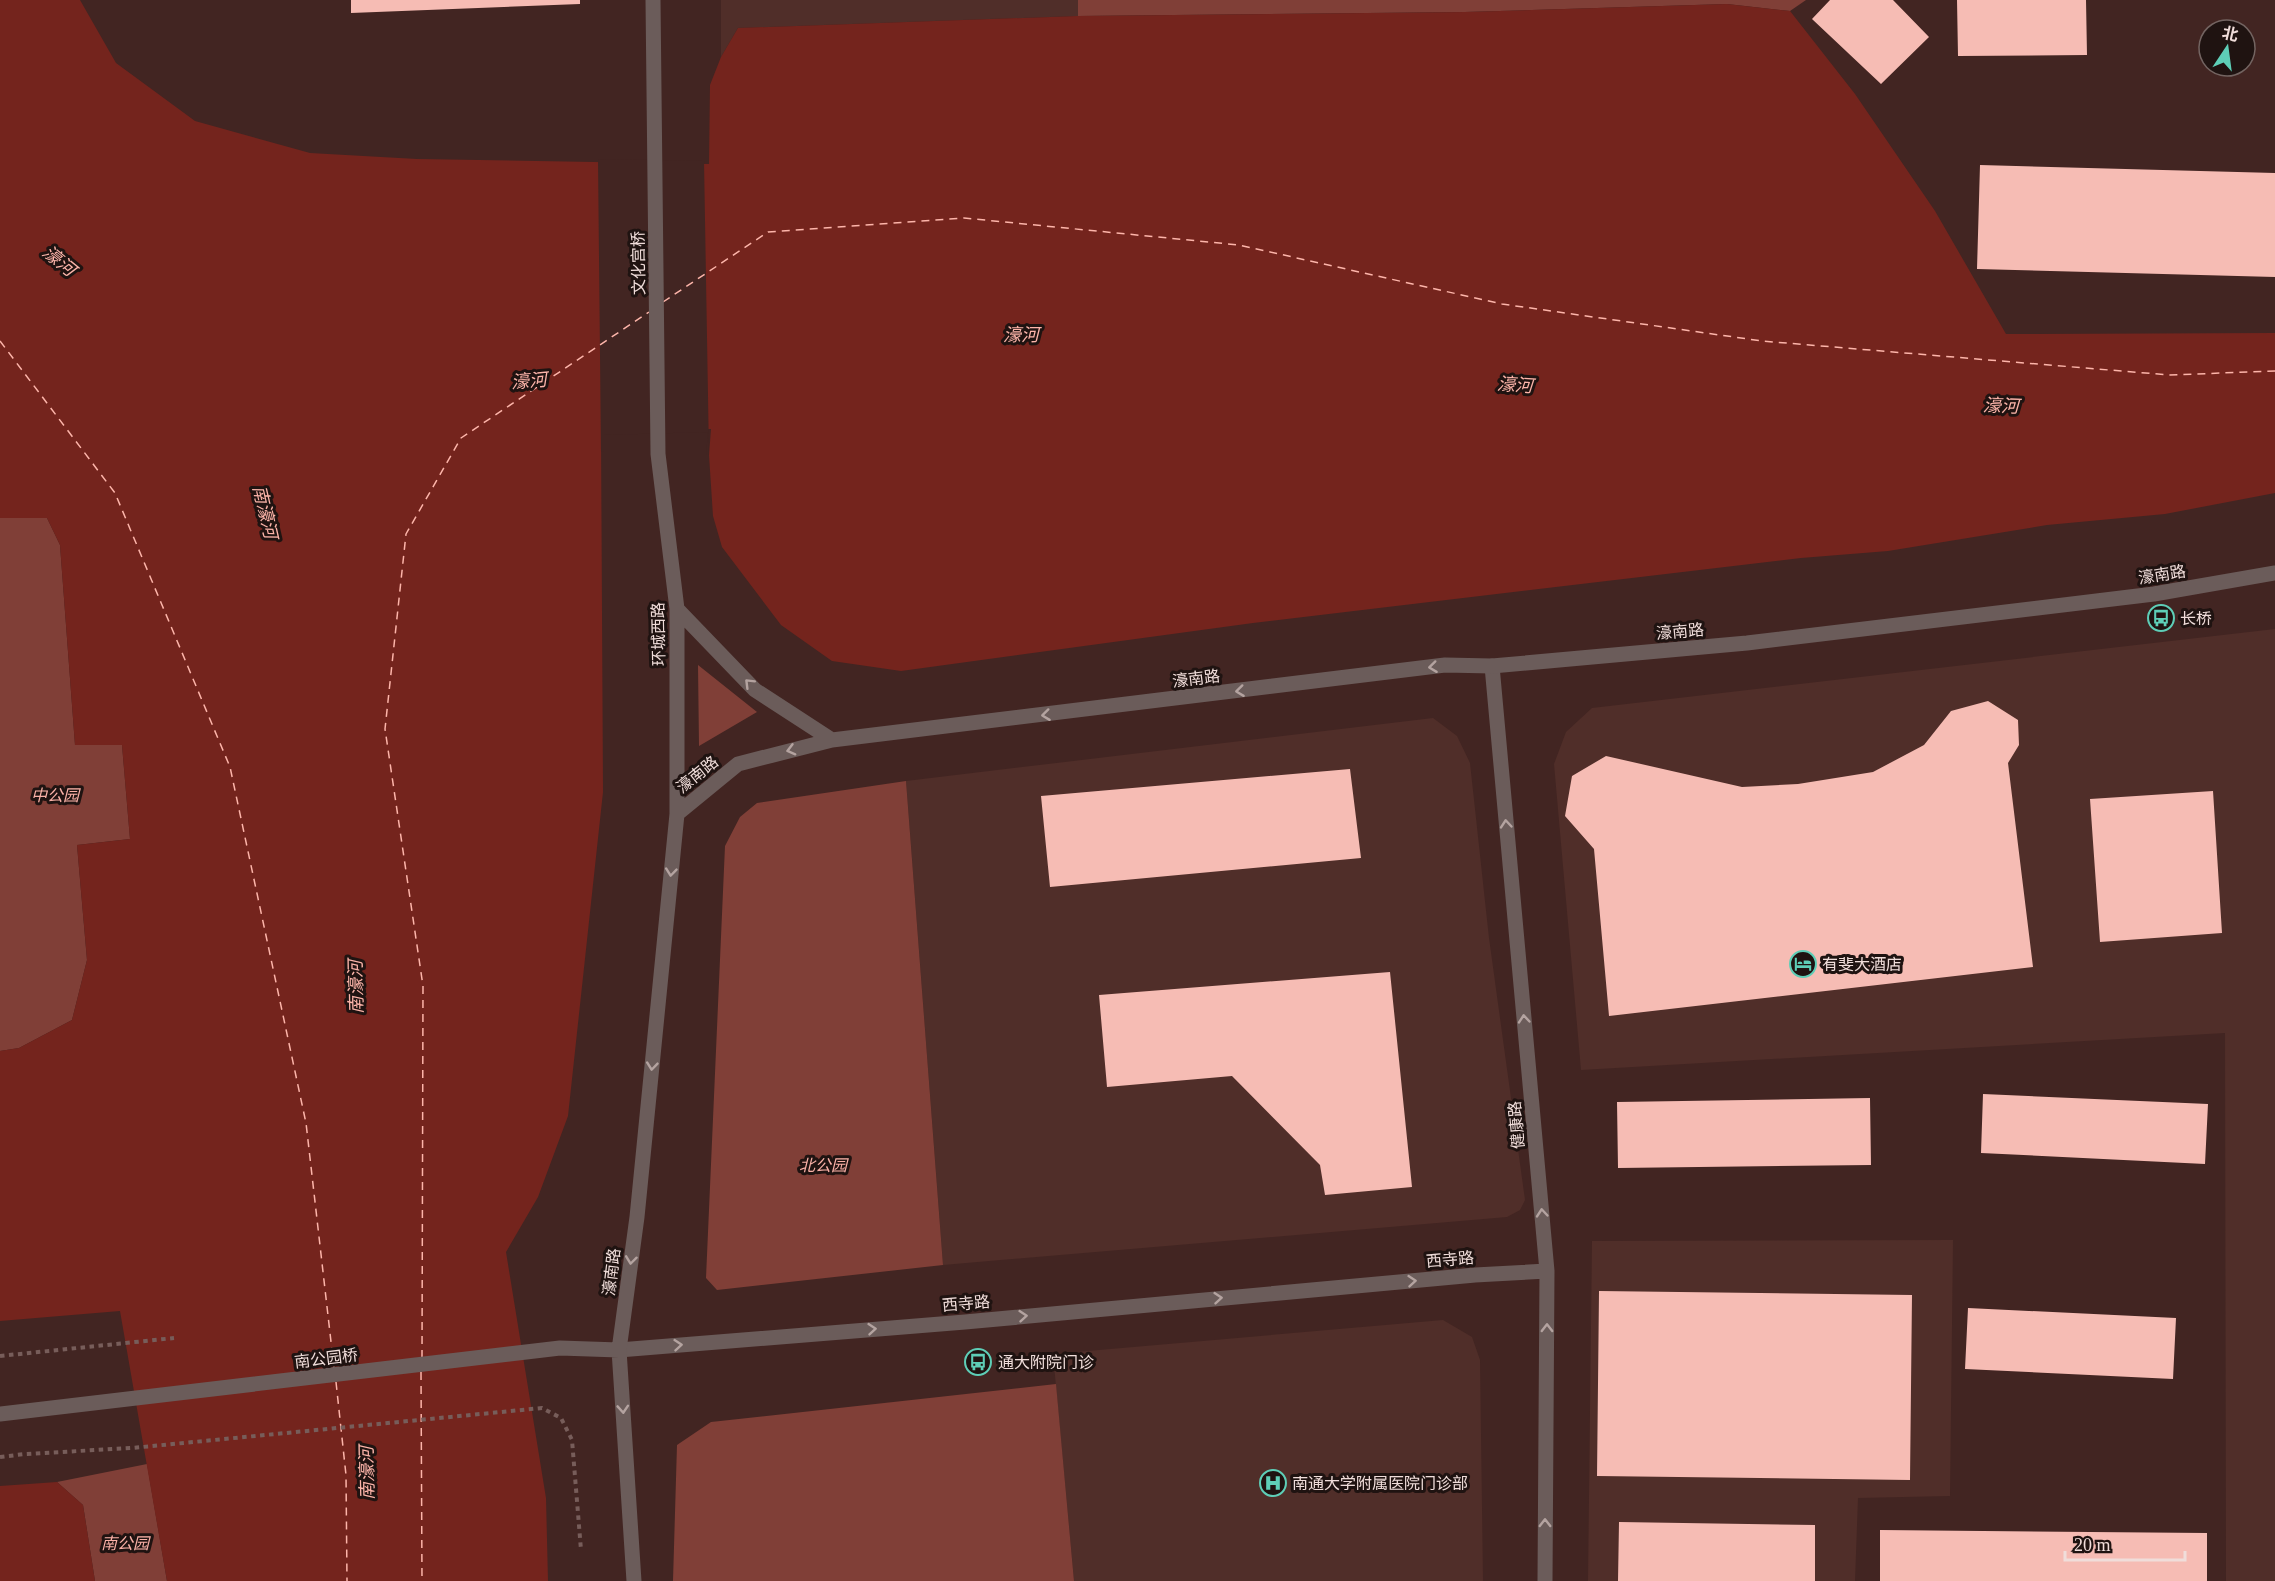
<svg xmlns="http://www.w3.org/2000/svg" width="2275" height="1581" font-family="'Times New Roman','Noto Sans SC',serif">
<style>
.built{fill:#502e29}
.green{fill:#803f37}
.water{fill:#74241d}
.pier{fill:#422522}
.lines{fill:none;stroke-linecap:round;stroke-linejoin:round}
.ferry{stroke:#fdb5aa;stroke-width:1.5;stroke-dasharray:8 6;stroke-linecap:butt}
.building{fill:#f6bcb4}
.path{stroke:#775d5a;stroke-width:4;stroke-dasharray:4.5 4.5;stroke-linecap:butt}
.minor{stroke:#6b5c5a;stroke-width:15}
.tertiary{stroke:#6b5c5a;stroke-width:15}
.oneway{stroke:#b4a3a0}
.labels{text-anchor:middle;stroke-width:6;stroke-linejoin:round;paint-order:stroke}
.street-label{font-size:16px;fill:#f0ddda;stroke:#1f1311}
.poi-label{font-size:16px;fill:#f0ddda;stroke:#1f1311;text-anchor:start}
.park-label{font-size:16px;font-style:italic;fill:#fab1a7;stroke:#1f1311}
.water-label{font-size:18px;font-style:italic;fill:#fdb5aa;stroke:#1f1311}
</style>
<rect width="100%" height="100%" fill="#422522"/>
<path class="built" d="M721,0H1078V16L738,28L721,57Z
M2275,629V1581H2226L2225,1033L1581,1070L1554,764L1566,732L1592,708Z
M1433,718L1457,736L1470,763L1489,938L1525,1200L1520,1210L1507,1217L943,1265L906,781Z
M1953,1240L1950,1496L1858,1498L1855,1581H1588L1592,1241Z
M1443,1320L1472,1337L1480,1360L1483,1581H1074L1053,1354Z"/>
<path class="green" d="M1078,0H1806L1790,11L1727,4L1465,12L1078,16Z
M12,517L47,518L60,545L75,745H122L130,839L77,845L87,960L72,1020L19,1048L0,1051V518Z
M698,665L757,712L699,746Z
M906,781L943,1265L717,1290L706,1278L725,846L740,817L757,803Z
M1056,1384L1074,1581H673L677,1445L711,1422Z
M147,1464L167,1581H95L83,1505L57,1482Z"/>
<path class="water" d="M0,0H80L116,63L195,121L310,153L417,159L709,164L710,85L721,57L738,28L1078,16L1465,12L1727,4L1790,11L1855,94L1935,211L2006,334L2275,333V493L2165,514L2047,525L1888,551L1801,558L1253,623L901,671L832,661L781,625L722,547L713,516L709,455L711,429L601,432L603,792L568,1116L538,1197L506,1252L546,1498L548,1581H167L120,1311L0,1321V1051L19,1048L72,1020L87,960L77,845L130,839L122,745H75L60,545L47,518H0Z
M57,1482L83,1505L95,1581H0V1486Z"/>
<path class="pier" d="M598,159L704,161L709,455H706L708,432L604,435V452L601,451Z"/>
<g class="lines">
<path class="ferry" d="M663,302L768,232L964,218L1239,245L1502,304L1762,341L2169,375L2275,371
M0,341L115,493L230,767L306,1123L334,1368
M422,1358L423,986L385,729L406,534L461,438L649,312
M421,1372L422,1581
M336,1382L346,1475L347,1581"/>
</g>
<path class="building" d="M351,0H580V4L351,13Z
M1830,0H1893L1929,37L1881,84L1812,19Z
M1957,0H2086L2087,55L1958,56Z
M1980,165L2275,173V277L1977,269Z
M1988,701L2018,720L2019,745L2008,763L2033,967L1609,1016L1594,849L1565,816L1572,776L1606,756L1742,787L1798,784L1873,772L1924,745L1951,711Z
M1350,769L1361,858L1050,887L1041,796Z
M2213,791L2222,933L2100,942L2090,799Z
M1390,972L1412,1187L1325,1195L1320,1165L1232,1076L1107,1087L1099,995Z
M1983,1094L2208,1104L2205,1164L1981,1153Z
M1870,1098L1871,1165L1618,1168L1617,1102Z
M1599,1291L1912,1295L1910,1480L1597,1476Z
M1968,1308L2176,1318L2173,1379L1965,1369Z
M1619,1522L1815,1525V1581H1618Z
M1880,1530L2207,1533V1581H1880Z"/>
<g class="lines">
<path class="path" d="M0,1356L174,1338
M0,1457L25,1454L132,1448L542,1408L561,1418L572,1440L581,1550"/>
<path class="minor" d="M1492,666L1547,1271L1545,1581
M619,1350L965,1322L1475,1275L1547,1271"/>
<path class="tertiary" d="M677,609L755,690L832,740
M677,814L738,764L832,740L1445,665L1492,666L1747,643L2154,594L2275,573
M0,1414L560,1348L619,1350
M634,1581L619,1350L637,1217L677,814V609L658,454L653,0"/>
</g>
<defs><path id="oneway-chevron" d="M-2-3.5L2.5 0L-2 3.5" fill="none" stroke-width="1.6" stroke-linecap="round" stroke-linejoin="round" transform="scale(1.5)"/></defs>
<g class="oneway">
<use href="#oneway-chevron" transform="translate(1433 667) rotate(173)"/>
<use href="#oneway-chevron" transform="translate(749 683) rotate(-135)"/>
<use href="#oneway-chevron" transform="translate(1240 691) rotate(173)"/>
<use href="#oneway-chevron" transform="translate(1046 715) rotate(173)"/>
<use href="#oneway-chevron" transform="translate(791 750) rotate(165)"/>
<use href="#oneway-chevron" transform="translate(1506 824) rotate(-95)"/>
<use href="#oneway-chevron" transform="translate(671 872) rotate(96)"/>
<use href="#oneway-chevron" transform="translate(1524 1019) rotate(-95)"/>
<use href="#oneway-chevron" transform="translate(652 1066) rotate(96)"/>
<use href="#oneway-chevron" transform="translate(1542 1213) rotate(-95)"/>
<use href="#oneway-chevron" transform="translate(631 1260) rotate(97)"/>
<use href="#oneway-chevron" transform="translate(1412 1281) rotate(-5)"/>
<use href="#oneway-chevron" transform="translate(1218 1298) rotate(-5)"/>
<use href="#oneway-chevron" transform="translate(1023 1316) rotate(-5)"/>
<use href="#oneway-chevron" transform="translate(1547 1328) rotate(-90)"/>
<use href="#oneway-chevron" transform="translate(872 1329) rotate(-5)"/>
<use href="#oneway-chevron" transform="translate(678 1345) rotate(-5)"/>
<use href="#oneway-chevron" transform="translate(623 1409) rotate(86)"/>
<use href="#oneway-chevron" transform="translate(1545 1523) rotate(-90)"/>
</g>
<defs>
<symbol id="bus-ring" viewBox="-11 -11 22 22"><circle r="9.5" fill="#1f1311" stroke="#5eceb7" stroke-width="1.5"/><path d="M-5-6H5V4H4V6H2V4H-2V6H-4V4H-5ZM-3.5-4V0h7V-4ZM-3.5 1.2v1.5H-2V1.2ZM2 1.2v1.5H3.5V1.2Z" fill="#5eceb7"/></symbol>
<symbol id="hotel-ring" viewBox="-11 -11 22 22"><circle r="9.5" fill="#1f1311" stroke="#5eceb7" stroke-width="1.5"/><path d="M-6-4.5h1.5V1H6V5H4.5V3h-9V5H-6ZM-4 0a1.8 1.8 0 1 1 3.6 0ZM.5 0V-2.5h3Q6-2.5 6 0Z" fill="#5eceb7"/></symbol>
<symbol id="hospital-ring" viewBox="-11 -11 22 22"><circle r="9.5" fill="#1f1311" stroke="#5eceb7" stroke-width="1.5"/><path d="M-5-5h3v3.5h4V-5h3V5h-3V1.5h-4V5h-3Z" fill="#5eceb7"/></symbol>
</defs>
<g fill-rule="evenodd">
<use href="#bus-ring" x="2146" y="603" width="30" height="30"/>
<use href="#hotel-ring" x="1788" y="949" width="30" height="30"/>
<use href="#bus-ring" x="963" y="1347" width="30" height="30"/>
<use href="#hospital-ring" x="1258" y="1468" width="30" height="30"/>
</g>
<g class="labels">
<g class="street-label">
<text transform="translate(638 263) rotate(-91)" y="6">文化宫桥</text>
<text transform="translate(2162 574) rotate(-9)" y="6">濠南路</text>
<text transform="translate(1680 631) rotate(-5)" y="6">濠南路</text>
<text transform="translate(658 634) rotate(-91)" y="6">环城西路</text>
<text transform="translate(1196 678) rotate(-7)" y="6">濠南路</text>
<text transform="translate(697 774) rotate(-39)" y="6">濠南路</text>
<text transform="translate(1516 1125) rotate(-95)" y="6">健康路</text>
<text transform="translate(1450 1259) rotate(-5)" y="6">西寺路</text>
<text transform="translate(611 1272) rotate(-83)" y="6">濠南路</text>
<text transform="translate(966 1303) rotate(-5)" y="6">西寺路</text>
<text transform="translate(326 1358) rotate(-7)" y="6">南公园桥</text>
</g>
<g class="poi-label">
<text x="2180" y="624">长桥</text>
<text x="1822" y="970">有斐大酒店</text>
<text x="998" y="1368">通大附院门诊</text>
<text x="1292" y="1489">南通大学附属医院门诊部</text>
</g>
<g class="park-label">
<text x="55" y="801">中公园</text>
<text x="823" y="1171">北公园</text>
<text x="125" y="1549">南公园</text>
</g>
<g class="water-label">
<text transform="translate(59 261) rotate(39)" y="6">濠河</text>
<text x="1021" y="341">濠河</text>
<text transform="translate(529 381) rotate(-5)" y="6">濠河</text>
<text transform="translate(1515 385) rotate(4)" y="6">濠河</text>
<text transform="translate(2001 406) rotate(2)" y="6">濠河</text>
<text transform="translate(265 512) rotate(77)" y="6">南濠河</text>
<text transform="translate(356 987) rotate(-91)" y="6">南濠河</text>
<text transform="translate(367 1473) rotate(-91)" y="6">南濠河</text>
</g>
</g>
<g transform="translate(2227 48) rotate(13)"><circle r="28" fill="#1f1311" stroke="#736461" stroke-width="1.5"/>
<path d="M0-4.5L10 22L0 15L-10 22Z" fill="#5eceb7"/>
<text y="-9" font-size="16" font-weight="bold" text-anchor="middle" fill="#f0ddda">北</text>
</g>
<path d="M2065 1551v9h120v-9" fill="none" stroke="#f0ddda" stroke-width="3"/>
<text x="2074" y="1551" font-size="18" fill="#f0ddda" stroke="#1f1311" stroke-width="4.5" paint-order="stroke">20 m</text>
</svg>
